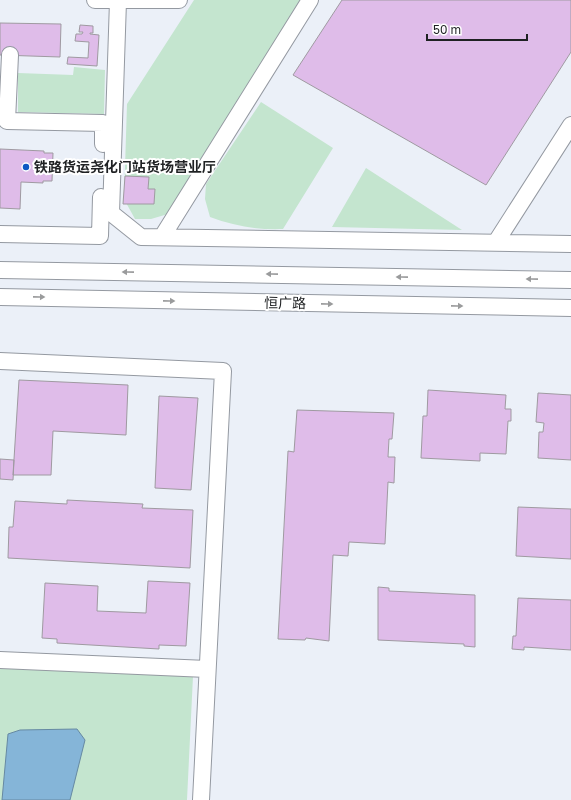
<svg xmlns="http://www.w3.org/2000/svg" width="571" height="800" font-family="'Golos Text','Noto Sans SC',sans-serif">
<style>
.green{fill:#c4e5cf}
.water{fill:#85b5d8;stroke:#6689a2}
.building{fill:#dfbce9;stroke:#9f9aa1}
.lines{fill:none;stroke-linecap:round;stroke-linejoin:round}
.minor-casing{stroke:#9499a1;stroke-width:18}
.minor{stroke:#fff;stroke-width:16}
.oneway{fill:#9a9b9c}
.poi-dot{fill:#0f58c3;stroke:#fff;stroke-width:1.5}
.labels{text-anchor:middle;stroke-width:4;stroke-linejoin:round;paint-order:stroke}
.poi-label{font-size:14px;font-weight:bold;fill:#1f2123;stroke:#fff;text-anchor:start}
.street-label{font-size:14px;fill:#1f2123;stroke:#fff}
</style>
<rect width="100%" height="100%" fill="#ebf0f8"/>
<path class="green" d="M194,0H301L168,214L151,219H135L124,199L127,104Z
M74,67L105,70L104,114L18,112V73L73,75Z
M261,102L333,148L283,229C257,230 234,226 210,217L205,199L206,184Z
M366,168L462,230L332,227Z
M0,666L193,676L187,800H0Z"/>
<path class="water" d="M77,729L85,740L70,800H2L8,734L20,730Z"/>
<path class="building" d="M342,0H571V52L486,185L293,75Z
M0,23L61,24L60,57L0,55Z
M80,25L93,26V33H90V34L99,35L97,66L67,64L68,57L88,58L89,42L75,41L76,34H82L83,32H79Z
M0,149L44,151V153H53L52,181H43V183L21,182L20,209L0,208Z
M125,176L149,177L148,189H155L154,204H123Z
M19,380L128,385L126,435L53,431L51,475H13Z
M428,390L506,395L505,409H511V421H508L506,454L480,453V461L421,458L423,416H427Z
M538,393L571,395V460L538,458L539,432H543L544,423L536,422Z
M159,396L198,398L191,490L155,488Z
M297,410L394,413L392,439H389L388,457H395L394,483L388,482L385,544L349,542L348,556L333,555L329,641L306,638L305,640L278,639L288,451L294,452Z
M0,459L14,460L13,480L0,479Z
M67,500L143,504L142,508L193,510L190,568L8,558L9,527H13L15,501L67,504Z
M518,507L571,509V559L516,556Z
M148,581L190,583L186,646L159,645V649L57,643V639L42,638L45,583L98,586L97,611L146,613Z
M378,587L389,588V591L475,595V647L464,646V644L378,640Z
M518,598L571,600V650L524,647V650L512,649L513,636H516Z"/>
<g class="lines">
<defs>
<path id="minor" d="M95,0H179
M118,1L111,213L141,237L571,244
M10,55L7,121L103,123V144
M0,234L100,236L101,197
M162,237L310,0
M496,242L571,125
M0,270L571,280
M0,297L571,308
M0,361L223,371L201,800
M0,660L207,669"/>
</defs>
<use href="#minor" class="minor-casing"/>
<use href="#minor" class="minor"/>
</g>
<defs><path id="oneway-solid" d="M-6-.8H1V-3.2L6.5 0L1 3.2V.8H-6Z"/></defs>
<g class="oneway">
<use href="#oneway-solid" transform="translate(128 272) rotate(-179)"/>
<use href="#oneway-solid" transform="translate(272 274) rotate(-179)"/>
<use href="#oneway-solid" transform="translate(402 277) rotate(-179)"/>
<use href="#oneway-solid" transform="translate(532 279) rotate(-179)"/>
<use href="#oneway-solid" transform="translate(39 297) rotate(1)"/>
<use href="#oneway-solid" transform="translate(169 301) rotate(1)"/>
<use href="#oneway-solid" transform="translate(327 304) rotate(1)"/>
<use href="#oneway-solid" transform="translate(457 306) rotate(1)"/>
</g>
<circle class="poi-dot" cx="26" cy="167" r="4"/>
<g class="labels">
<g class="poi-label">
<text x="34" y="172">铁路货运尧化门站货场营业厅</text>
</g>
<g class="street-label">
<text transform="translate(285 303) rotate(1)" y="5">恒广路</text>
</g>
</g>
<path d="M427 34v6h100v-6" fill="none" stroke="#1f2123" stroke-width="2"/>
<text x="433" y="34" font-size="12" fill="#1f2123" stroke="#ffffff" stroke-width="3" paint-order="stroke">50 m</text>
</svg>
